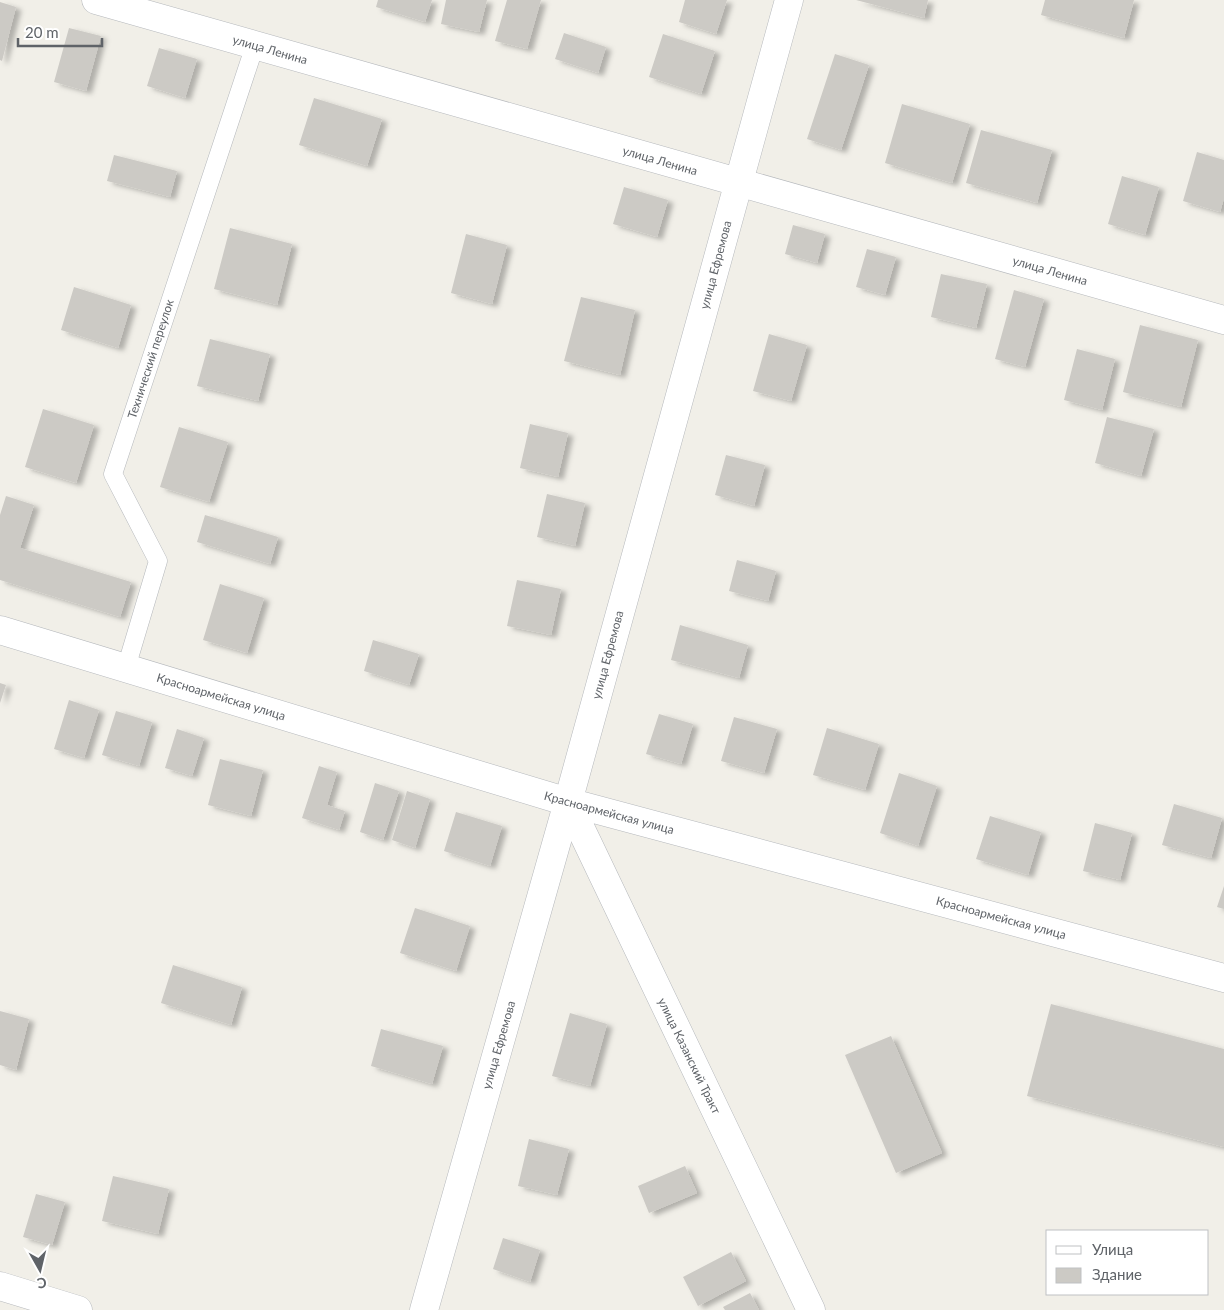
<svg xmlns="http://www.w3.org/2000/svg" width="1224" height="1310" font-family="Lato,sans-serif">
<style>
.building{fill:#cccac5;filter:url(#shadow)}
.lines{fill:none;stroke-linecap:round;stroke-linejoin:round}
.service-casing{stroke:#b5b8bc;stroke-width:19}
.minor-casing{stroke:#b5b8bc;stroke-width:29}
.tertiary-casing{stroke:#b5b8bc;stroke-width:29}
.service{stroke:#fff;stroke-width:18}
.minor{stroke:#fff;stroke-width:28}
.tertiary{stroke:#fff;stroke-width:28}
.labels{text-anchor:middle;stroke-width:4;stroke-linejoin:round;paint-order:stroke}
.street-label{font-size:12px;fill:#5f6368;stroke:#fff}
</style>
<defs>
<filter id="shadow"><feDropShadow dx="5.5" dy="3" stdDeviation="2.5" flood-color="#0004"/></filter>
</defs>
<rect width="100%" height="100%" fill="#f1efe8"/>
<path class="building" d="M378,0H432L425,22L376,7Z
M446,0H487L479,32L441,24Z
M507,0H541L527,49L495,41Z
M685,0H727L716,34L679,22Z
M856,0H928L924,18Z
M1045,0H1134L1124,38L1041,15Z
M0,2L16,7L2,61L0,60Z
M69,28L101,36L86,91L54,82Z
M564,33L606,47L598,73L555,59Z
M663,34L715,51L701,94L649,77Z
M159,48L197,59L185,98L147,86Z
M835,54L869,65L841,150L807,139Z
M314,98L382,119L367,166L299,145Z
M902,104L970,124L952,183L885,163Z
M981,130L1052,150L1037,203L966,183Z
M1197,152L1224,160V198L1220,212L1183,201Z
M114,155L177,171L170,197L107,181Z
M1122,176L1159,187L1145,235L1108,224Z
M624,187L668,200L657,237L613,224Z
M793,225L825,234L817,263L785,254Z
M230,228L292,244L277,305L214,289Z
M466,234L507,245L492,304L451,293Z
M867,249L896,257L885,295L856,287Z
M941,274L987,284L976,328L931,317Z
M74,287L131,305L118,348L61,330Z
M1014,290L1044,299L1025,367L995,359Z
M581,297L635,310L620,375L564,361Z
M1140,325L1198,340L1181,407L1123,392Z
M769,334L807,345L791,401L753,391Z
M210,339L270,354L258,401L197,386Z
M1077,349L1115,359L1102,410L1064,400Z
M43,409L94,425L76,483L25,467Z
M1107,417L1154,429L1141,476L1095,463Z
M530,424L568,433L558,477L520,468Z
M179,427L228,442L209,502L160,487Z
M726,455L765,465L754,506L715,495Z
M547,494L585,503L575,546L537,537Z
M6,496L34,505L20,548L131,582L120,617L0,580V515Z
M205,515L278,537L270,564L197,542Z
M737,560L776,571L768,601L729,591Z
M517,580L561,589L551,635L507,626Z
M220,584L264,598L247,653L203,640Z
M680,625L748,645L739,678L671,660Z
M373,640L419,654L409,685L364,671Z
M0,683L6,685L0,703Z
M69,700L99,710L84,758L54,749Z
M116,711L152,722L139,766L102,755Z
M659,714L693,724L681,764L646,754Z
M734,717L777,729L764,773L721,761Z
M827,728L879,744L865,790L813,775Z
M177,729L204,738L192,776L165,768Z
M220,759L263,770L251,816L208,805Z
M319,766L337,772L327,805L345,811L339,830L302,818Z
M899,773L937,786L918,846L880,833Z
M375,783L399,791L383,840L360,832Z
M407,791L430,799L415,848L392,840Z
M1174,804L1222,818L1211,858L1162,845Z
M456,812L502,826L490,866L444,851Z
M990,816L1041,832L1028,875L976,859Z
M1095,823L1132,833L1120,880L1083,871Z
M1224,886V909L1217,907Z
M415,908L470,926L456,971L400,953Z
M173,965L242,987L231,1025L161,1003Z
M1051,1004L1224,1049V1147L1027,1096Z
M0,1011L29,1019L16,1070L0,1065Z
M570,1013L607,1024L590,1086L552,1076Z
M381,1029L443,1046L432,1084L371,1066Z
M891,1036L942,1153L896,1173L845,1055Z
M529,1139L569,1149L557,1195L518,1186Z
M685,1166L697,1193L649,1213L638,1186Z
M113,1176L169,1189L158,1234L102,1221Z
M36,1194L65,1202L52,1245L23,1237Z
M503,1238L540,1250L530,1282L493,1269Z
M731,1252L746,1281L698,1306L683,1277Z
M750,1293L759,1310H725L723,1307Z"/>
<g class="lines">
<defs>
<path id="service" d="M126,668L158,561L113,474L255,45"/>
<path id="minor" d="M96,0L1224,320
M0,630L568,802L1224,978
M568,802L811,1310
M0,1286L78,1310"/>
<path id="tertiary" d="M424,1310L568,802L789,0"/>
</defs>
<use href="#service" class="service-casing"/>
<use href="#minor" class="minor-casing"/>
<use href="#tertiary" class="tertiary-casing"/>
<use href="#service" class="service"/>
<use href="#minor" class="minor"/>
<use href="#tertiary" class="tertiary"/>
</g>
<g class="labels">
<g class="street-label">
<text transform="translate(270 50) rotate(16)" y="4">улица Ленина</text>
<text transform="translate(660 161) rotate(16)" y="4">улица Ленина</text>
<text transform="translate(716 265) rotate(-75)" y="4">улица Ефремова</text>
<text transform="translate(1050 271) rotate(16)" y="4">улица Ленина</text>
<text transform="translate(151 359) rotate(-72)" y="4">Технический переулок</text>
<text transform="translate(608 655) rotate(-75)" y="4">улица Ефремова</text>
<text transform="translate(221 697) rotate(17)" y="4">Красноармейская улица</text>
<text transform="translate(609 813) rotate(15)" y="4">Красноармейская улица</text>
<text transform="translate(1001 918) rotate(15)" y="4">Красноармейская улица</text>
<text transform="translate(499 1045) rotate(-74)" y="4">улица Ефремова</text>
<text transform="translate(689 1056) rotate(64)" y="4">улица Казанский Тракт</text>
</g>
</g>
<rect x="1046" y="1230" width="162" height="65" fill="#ffffff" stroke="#bfc1c3"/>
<rect x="1056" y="1246" width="25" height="8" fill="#ffffff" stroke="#bfc1c3"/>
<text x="1092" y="1255" font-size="15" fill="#5f6368">Улица</text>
<rect x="1056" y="1268" width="25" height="15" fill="#cccac5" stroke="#bfc1c3"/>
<text x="1092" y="1280" font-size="15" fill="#5f6368">Здание</text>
<g transform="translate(40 1270) rotate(172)" stroke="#ffffff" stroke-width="4" paint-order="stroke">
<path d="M0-4L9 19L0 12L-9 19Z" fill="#5f6368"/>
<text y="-8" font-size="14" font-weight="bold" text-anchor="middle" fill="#5f6368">С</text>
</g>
<path d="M18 38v8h84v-8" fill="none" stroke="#5f6368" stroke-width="2.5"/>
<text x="25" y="38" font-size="15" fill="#5f6368" stroke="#ffffff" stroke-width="4" paint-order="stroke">20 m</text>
</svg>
